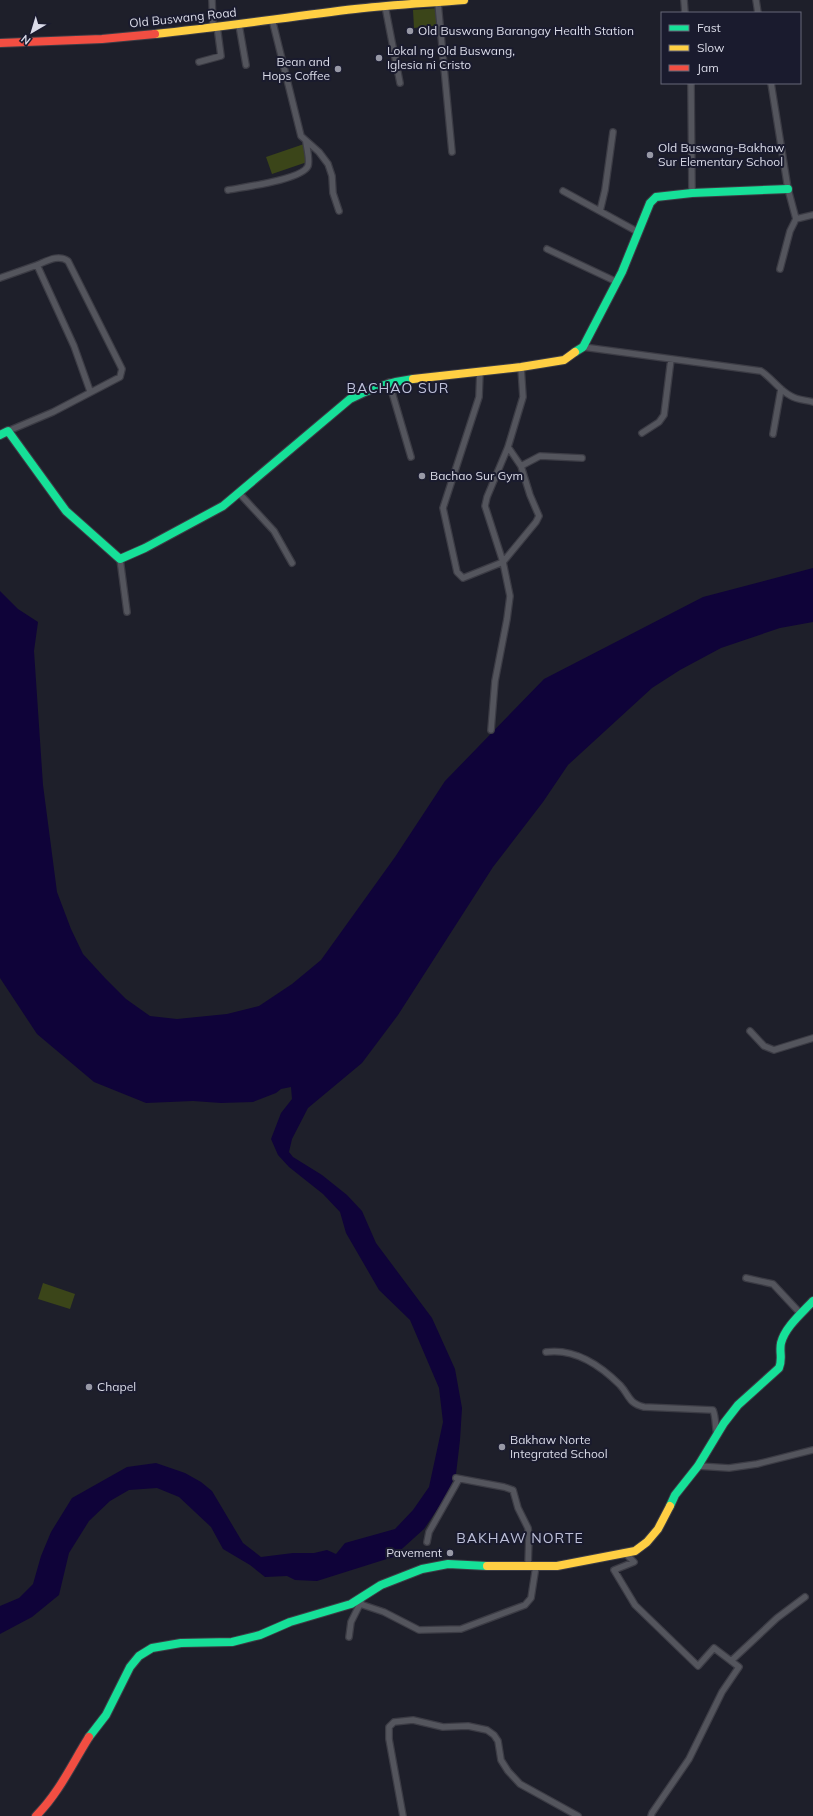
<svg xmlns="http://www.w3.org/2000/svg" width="813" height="1816" font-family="Mulish,sans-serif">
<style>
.green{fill:#3b4519}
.water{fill:#0f0339}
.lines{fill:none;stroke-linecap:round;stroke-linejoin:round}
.street-casing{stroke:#3c3c45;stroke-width:8}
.fast-casing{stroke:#3c3c45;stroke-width:10}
.slow-casing{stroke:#3c3c45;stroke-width:10}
.jam-casing{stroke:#3c3c45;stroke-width:10}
.street{stroke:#54555d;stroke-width:5.5}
.fast{stroke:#16e098;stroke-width:8}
.slow{stroke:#ffcf43;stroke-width:8}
.jam{stroke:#f24e42;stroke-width:8}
.poi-dot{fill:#9899a6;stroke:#1a1b2e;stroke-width:1.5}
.labels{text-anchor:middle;stroke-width:4;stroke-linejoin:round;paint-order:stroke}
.street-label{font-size:12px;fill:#dadbe8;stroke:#1a1b2e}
.poi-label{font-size:12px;fill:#dadbe8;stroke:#1a1b2e;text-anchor:start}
.quarter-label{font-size:14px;letter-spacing:1px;fill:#bdc0d9;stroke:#1a1b2e}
</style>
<rect width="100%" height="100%" fill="#1e1f2a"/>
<path class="green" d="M439,8L441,25L414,28L413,10Z
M304,144L310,161L272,174L266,157Z
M43,1283L75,1294L70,1309L38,1299Z"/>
<path class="water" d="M813,568V622L780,628L721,648L680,670L652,688L568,765L543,802L493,867L398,1015L362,1063L308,1108L292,1139L289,1152L293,1157L322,1175L347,1195L362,1211L376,1243L432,1318L455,1369L462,1408L460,1440L456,1474L445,1498L424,1529L393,1557L317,1581L295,1580L287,1576L265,1577L250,1565L223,1549L211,1527L179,1497L157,1488L129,1490L110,1501L89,1521L69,1553L59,1595L32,1617L0,1634V1606L19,1598L33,1584L41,1556L51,1532L72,1498L127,1467L156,1463L185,1473L201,1482L212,1491L243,1543L261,1557L293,1553H314L327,1550L336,1554L345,1543L395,1529L413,1510L429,1487L443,1422L439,1388L410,1320L379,1290L346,1233L340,1212L323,1194L289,1167L278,1155L271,1139L281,1113L292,1099L291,1087L281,1089L276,1093L253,1102L221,1103L193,1101L146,1103L94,1082L37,1034L0,978V591L18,609L38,622L34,651L43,785L57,892L71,929L83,954L105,978L126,999L150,1016L177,1019L227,1014L259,1006L292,984L321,960L395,857L445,781L544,679L703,597Z"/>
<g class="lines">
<defs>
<path id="street" d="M212,0L213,26
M684,0L685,13
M756,0L758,13
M438,3L452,152
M385,6L400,83
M272,19L301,136L319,152L328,164L332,176L333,193L339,211
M239,25L246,65
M199,62L221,56L217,26
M691,83L692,193
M771,83L788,189L796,219L790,231L780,269
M228,190C243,187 302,180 308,166C310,160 307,149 306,142
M563,191L638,232
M600,211L605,190L613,132
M796,219L813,215
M547,249L617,282
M0,278L37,265L74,346L90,391
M583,347L761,371C772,378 779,390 791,396C797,400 806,400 813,402
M480,371L479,397L443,508L457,572L463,578L503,562L536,522L539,516L530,495L521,466L508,447
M389,382L411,457
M8,431L53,412L120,377L122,369L68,261C58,254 47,261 37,265
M642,433L659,422L664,415L671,359
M773,434L781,389
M521,466L540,456L582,458
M239,493L274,531L292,563
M120,559L127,612
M491,730L495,681L507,619L510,596L503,562L485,506L487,497L508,447L523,397L521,367
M750,1031L764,1046L774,1050L813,1038
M746,1278L773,1284L801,1314
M546,1352C575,1348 600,1365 620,1385C630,1396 628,1403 644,1407L713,1410C716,1417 715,1427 717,1434
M698,1466L729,1468L757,1464L813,1450
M456,1478L504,1487L513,1490L518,1508L528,1528L529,1536L528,1566
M427,1542L429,1532L459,1479
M624,1552L634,1562L614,1570L635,1605L698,1666L714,1648L739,1667L722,1692L689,1759L652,1813L651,1816
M360,1604L384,1612L419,1630L461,1629L525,1605L531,1598L536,1566
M349,1637L351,1622L361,1602
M731,1661L777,1618L805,1597
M403,1816L389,1739V1727L394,1722L413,1720L443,1727L468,1726L487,1730L494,1735L498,1741L501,1760L508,1771L520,1784L578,1816"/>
<path id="fast" d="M575,352L583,347L622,272L650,203L656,197L692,193L788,189
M0,435L8,431L66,511L120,559L145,548L223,506L350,399C371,388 389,382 413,379
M670,1506L675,1495L698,1466L724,1423L738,1405L779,1368C783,1359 779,1352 781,1343C785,1327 802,1313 813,1301
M89,1737L106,1715L130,1667L139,1656L152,1648L181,1643L232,1642L260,1635L290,1622L351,1604L381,1585L422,1569L448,1564L487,1566"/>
<path id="slow" d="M155,34C222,27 288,17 355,9C391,5 428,3 464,0
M413,379L521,367L564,360L575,352
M487,1566H557L635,1551L647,1542L658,1529L670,1506"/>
<path id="jam" d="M0,43L102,39L155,34
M36,1816C59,1793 72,1764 89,1737"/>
</defs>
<use href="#street" class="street-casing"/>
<use href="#fast" class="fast-casing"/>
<use href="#slow" class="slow-casing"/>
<use href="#jam" class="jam-casing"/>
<use href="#street" class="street"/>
<use href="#fast" class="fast"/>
<use href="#slow" class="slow"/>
<use href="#jam" class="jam"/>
</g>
<g class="poi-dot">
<circle cx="410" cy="31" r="4"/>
<circle cx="379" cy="58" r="4"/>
<circle cx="338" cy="69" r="4"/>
<circle cx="650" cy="155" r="4"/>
<circle cx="422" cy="476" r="4"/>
<circle cx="89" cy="1387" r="4"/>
<circle cx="502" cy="1447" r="4"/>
<circle cx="450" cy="1553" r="4"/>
</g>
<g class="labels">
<g class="street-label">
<text transform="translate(183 18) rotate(-6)" y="4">Old Buswang Road</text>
</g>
<g class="poi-label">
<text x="418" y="35">Old Buswang Barangay Health Station</text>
<text x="387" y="55">Lokal ng Old Buswang,<tspan x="387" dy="14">Iglesia ni Cristo</tspan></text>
<text x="330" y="66" text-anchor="end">Bean and<tspan x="330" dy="14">Hops Coffee</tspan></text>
<text x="658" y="152">Old Buswang-Bakhaw<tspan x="658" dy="14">Sur Elementary School</tspan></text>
<text x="430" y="480">Bachao Sur Gym</text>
<text x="97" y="1391">Chapel</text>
<text x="510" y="1444">Bakhaw Norte<tspan x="510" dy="14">Integrated School</tspan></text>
<text x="442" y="1557" text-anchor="end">Pavement</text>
</g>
<g class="quarter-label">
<text x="398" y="393">BACHAO SUR</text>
<text x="520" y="1543">BAKHAW NORTE</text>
</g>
</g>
<rect x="661" y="12" width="140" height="72" fill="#1a1b2e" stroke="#676878"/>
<rect x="669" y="25" width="20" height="6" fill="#16e098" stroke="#676878"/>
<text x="697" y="32" font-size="12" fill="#dadbe8">Fast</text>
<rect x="669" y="45" width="20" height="6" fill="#ffcf43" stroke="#676878"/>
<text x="697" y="52" font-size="12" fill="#dadbe8">Slow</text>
<rect x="669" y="65" width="20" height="6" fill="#f24e42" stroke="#676878"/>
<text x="697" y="72" font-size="12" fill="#dadbe8">Jam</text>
<g transform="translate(32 32) rotate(218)" stroke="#1a1b2e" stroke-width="3" paint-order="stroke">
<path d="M0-3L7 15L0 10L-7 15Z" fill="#dadbe8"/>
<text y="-6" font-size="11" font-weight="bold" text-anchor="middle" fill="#dadbe8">N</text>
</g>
</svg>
